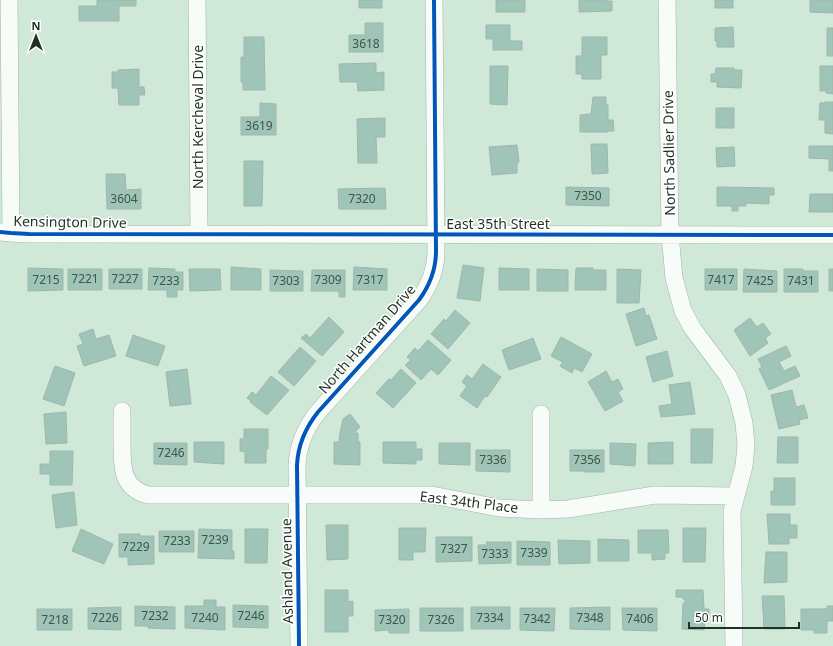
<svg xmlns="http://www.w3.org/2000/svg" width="833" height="646" font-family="'Noto Sans',sans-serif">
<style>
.building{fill:#9ec5b7;stroke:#a1b6ac}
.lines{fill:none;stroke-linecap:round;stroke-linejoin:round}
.minor-casing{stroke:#a2b4a7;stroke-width:18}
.minor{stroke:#f8fcf9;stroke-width:17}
.cycleway-casing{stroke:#fff;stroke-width:6}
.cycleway{stroke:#0057b8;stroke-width:4}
.labels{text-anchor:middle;stroke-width:3;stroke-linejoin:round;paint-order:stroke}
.number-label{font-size:12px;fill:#3f5649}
.street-label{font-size:14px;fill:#1f3124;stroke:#fff}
</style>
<rect width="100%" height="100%" fill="#d0e8d7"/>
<path class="building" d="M97,0H136V6H119V21H79V6H97Z
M359,0H382V8H359Z
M496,0H525V12H496Z
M579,0H607V1H612V11L579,12Z
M715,0H733V8H715Z
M810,0H833V13L810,12Z
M365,23H383V52H349V35H365Z
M486,25H510V41H522V50H493V39H486Z
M733,27L734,47H717V41H715V28Z
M827,28H833V56H827Z
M244,37H264L265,90H243V82H241V57H244Z
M582,37H607V55H601V79H582V74H576V56H582Z
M376,63V73L384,72V90L358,91L357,82H340L339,64Z
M490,66H508L507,105L490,104Z
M820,66H833V94L826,93V91H820Z
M716,68H734V70H742L741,88L717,87V82H711V74H715Z
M139,69V87H144L145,95H139V105H119L118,88H112V72H118V70Z
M593,97H606V105H608V120H613L614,131H608V132H580V115L591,114Z
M825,102H833V134L825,133V120H819L820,103H825Z
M260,103L276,104V135H241V117H260Z
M716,108H734V128H716Z
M385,118V137H376L377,163H358L357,119Z
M591,144H607L608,173L592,174Z
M517,145L519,162L517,163V173L492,175L489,147Z
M809,146H833V171H829V159L809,158Z
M734,147L735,166L717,167L716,148Z
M244,161H263L262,206H244Z
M106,174H125L126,190L141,189V209H107Z
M566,187L609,188V206L566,205Z
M717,187L774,188V195H769V204L746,203V206H738V211H732V206H717Z
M385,188L386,209H339L338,189Z
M810,194H833V212H809Z
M463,265L484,268L480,301L457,298Z
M231,267L261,269V290H231Z
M354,267L387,269V290H353Z
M28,268L63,269V290L28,291Z
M149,268L175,269V272H183V290H177V297H167V290H148Z
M499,268L529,269V290H499Z
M576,268H593V270H606V290H575Z
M68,269H102V290H68Z
M109,269H142V289H109Z
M189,269H220L221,290L190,291Z
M537,269L568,270V291H537Z
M617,269L641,270L639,303H617Z
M705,269H737V290H705Z
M744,269L777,271V292H743Z
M784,269H803V271H818V292H784Z
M829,269H833V291H829Z
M270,270L303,271V291H270Z
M312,270H345V297H339V291H311Z
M644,308L646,316L649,315L657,339L636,346L626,314Z
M455,310L470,323L448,349L431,334L444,319L446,321Z
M329,317L344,332L322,356L301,338L306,334L310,338Z
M750,318L757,327L763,323L771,334L765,338L768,343L750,356L734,330Z
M93,329L96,339L109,335L116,356L84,366L77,346L83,344L79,334Z
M133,335L165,346L158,366L126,356Z
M561,337L592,354L582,372L574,368L572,373L560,366L563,362L551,356Z
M533,338L541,359L509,370L502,350Z
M428,340L451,360L438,375L431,369L421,380L405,365L411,360L407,357L415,348L418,351Z
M786,346L791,356L779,362L784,371L795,366L800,376L769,390L759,369L762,367L758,359Z
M300,347L316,361L294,386L278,372Z
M667,351L673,376L653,382L646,357Z
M483,364L501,377L487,397L485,396L477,408L460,396L467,386L462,382L467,375L472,379Z
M55,366L75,373L64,406L43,399Z
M187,369L191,404L170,406L166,372Z
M401,369L416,383L393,408L376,393L389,379L391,380Z
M606,371L612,382L618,379L623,389L618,392L623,401L605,411L588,382Z
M271,376L289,390L267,415L250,402L251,401L247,398L252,392L256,395Z
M690,382L695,414L661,417L659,406L672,404L669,385Z
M792,390L796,407L804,405L808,418L799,420L800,424L779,429L771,395Z
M66,412L67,443L46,444L44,414Z
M350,414L360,427L354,433H358V442H360V465L334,464V442H339L340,433L343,419Z
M244,429H268V449H266V463H245V452L240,451V439H244Z
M691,429H713L712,463H691Z
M778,437H798V463H777Z
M194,442H224V464L194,462Z
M383,442H416V449H422V460H416V464L383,463Z
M673,442V464H648V443Z
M154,443H187V465L154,464Z
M439,443H470V465L439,464Z
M610,443L636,444L635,466L610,464Z
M476,450H510V472L476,471Z
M570,450H604V472H584V471H570Z
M50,451H73L72,485H50V474H40V464H50Z
M774,478H795V505H771V491H774Z
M74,492L77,525L56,528L52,495Z
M767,514H790V525H797V538H789V544H769Z
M326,525H348V559L327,560Z
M399,528H426L425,552H413V560H399Z
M683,528H706L705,562H683Z
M81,529L113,544L104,564L72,551Z
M199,529L232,530V551H234V559L198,558Z
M245,529H268L267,563H245Z
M638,530H668L669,553H665V559L652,560V553H638Z
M159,531H194V552H159Z
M119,534H140V536H154V564L128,565V557H119Z
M436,537H472V561L436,562Z
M598,539L629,540V561H598Z
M558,540L590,541V563L559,564Z
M517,541L550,542V565H517Z
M486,542H511V563L479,564L478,545H487Z
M766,552H787V582L764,583Z
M325,590H348V602L353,601V616H348V632H325Z
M676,590H703L704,609H709V616H705L704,630L682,629L683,603H685V599H683V597H676Z
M762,596H784L785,629H764Z
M204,600H216V607H225V630L185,628V606H204Z
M233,605L268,606V628L233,627Z
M135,606L175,607V629L148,628V626H135Z
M827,606H833V621H827V633H814V630H801V609H827Z
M121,607V630L88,629V608Z
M471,607H510V629H471Z
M610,607V630L570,629V608Z
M420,608H463V631H420Z
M520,608H555L554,631L520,630Z
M622,608H657V631L623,630Z
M37,609H72V630H37Z
M409,609V633H389V630L375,631V610Z"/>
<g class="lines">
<defs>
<path id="minor" d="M9,0L11,233
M197,0L199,233
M667,0L670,234L674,278L683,311L693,329L728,376L737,395L744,423L746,445L744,466L732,511L734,646
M0,232L11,233L29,234L833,235
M122,411C122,422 122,434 122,445C122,468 122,488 148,495H432L499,508L541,510L568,509L655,495L735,496
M541,510V414
M299,646L297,465C298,445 306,427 318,412L419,300C430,285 436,269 436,251L434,0"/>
</defs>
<use href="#minor" class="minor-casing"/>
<use href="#minor" class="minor"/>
<defs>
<path id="cycleway" d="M0,232L11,233L29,234L833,235
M299,646L297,465C298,445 306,427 318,412L419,300C430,285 436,269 436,251L434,0"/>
</defs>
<use href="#cycleway" class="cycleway-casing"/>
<use href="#cycleway" class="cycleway"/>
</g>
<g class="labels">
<g class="number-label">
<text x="366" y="48">3618</text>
<text x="259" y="130">3619</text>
<text x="588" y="200">7350</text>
<text x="124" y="203">3604</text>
<text x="362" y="203">7320</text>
<text x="85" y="283">7221</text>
<text x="125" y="283">7227</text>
<text x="46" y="284">7215</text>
<text x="328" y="284">7309</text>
<text x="370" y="284">7317</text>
<text x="721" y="284">7417</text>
<text x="166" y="285">7233</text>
<text x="286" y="285">7303</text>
<text x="760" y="285">7425</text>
<text x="801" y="285">7431</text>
<text x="171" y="457">7246</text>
<text x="493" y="464">7336</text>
<text x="587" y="464">7356</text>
<text x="215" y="544">7239</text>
<text x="177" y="545">7233</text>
<text x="136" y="551">7229</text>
<text x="454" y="553">7327</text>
<text x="534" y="557">7339</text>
<text x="495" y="558">7333</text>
<text x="155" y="620">7232</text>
<text x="251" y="620">7246</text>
<text x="105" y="622">7226</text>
<text x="205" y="622">7240</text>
<text x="490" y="622">7334</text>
<text x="590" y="622">7348</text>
<text x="537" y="623">7342</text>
<text x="640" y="623">7406</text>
<text x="55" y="624">7218</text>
<text x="392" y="624">7320</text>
<text x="441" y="624">7326</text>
</g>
<g class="street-label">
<text transform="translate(198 117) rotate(-90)" y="5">North Kercheval Drive</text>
<text transform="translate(669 153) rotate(-91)" y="5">North Sadlier Drive</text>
<text transform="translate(70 222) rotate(1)" y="5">Kensington Drive</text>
<text x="498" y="229">East 35th Street</text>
<text transform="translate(367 339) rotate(-49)" y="5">North Hartman Drive</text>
<text transform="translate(469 502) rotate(7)" y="5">East 34th Place</text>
<text transform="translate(287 571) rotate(-91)" y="5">Ashland Avenue</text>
</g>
</g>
<g transform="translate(36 36)" stroke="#ffffff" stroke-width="3" paint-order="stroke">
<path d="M0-3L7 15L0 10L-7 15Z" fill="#1f3124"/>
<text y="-6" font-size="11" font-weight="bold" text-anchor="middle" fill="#1f3124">N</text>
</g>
<path d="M689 622v6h110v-6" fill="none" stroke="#1f3124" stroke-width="2"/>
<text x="695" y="622" font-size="12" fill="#1f3124" stroke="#ffffff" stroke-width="3" paint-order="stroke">50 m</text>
</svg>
